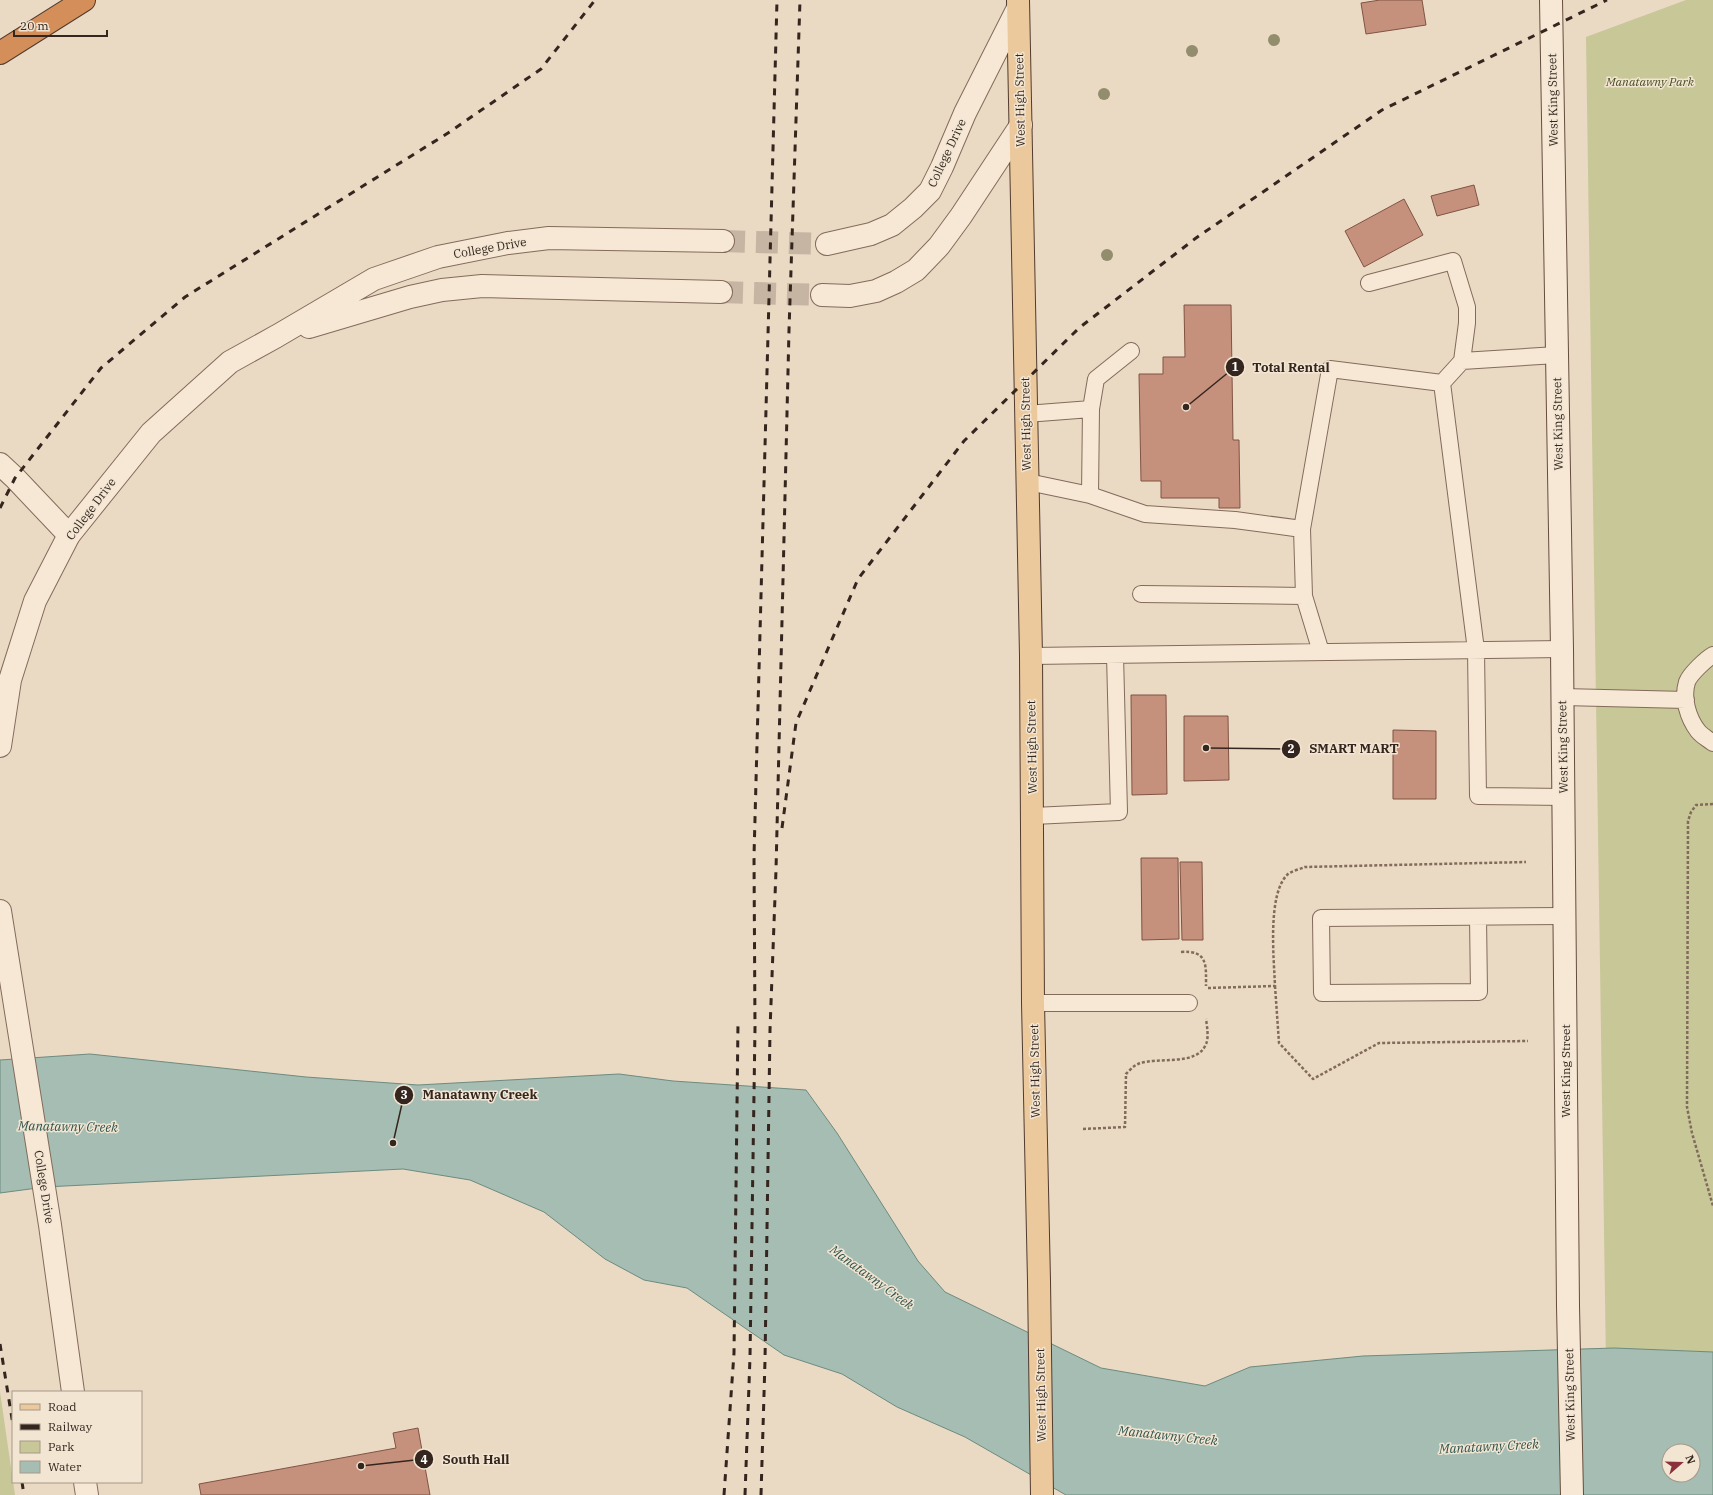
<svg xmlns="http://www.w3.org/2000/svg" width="1713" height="1495" font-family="'IBM Plex Serif',serif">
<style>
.green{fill:#c7c798;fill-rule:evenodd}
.water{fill:#a5bdb3;stroke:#6d8b7f;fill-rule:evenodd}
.building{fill:#c6917c;stroke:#805343}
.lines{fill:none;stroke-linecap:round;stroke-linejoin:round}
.tertiary-tunnel{stroke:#c6b5a2;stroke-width:22;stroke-dasharray:22 11;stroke-linecap:butt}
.service-casing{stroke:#836b5b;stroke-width:18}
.minor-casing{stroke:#836b5b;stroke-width:24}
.tertiary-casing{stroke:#836b5b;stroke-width:24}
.secondary-casing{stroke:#654d3e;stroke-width:24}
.primary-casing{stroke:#513b2f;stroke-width:24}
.motorway-casing{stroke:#513b2f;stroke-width:24}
.path{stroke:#836b5b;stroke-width:2.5;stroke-dasharray:3 2;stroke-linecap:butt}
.service{stroke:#f6e8d5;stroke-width:16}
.minor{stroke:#f6e8d5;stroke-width:22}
.tertiary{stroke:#f6e8d5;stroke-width:22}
.secondary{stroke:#f6e8d5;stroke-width:22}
.primary{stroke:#ebc99d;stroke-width:22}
.motorway{stroke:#d48e59;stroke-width:22}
.rail{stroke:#34261e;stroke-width:3;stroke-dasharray:7 7;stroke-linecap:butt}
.tree{fill:#928d6d}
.labels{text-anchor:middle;stroke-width:3;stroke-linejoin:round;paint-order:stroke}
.park-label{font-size:12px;font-style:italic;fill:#4a4f26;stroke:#f2e5d2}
.street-label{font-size:12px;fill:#34261e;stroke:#f2e5d2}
.water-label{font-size:13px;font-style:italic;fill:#2e534c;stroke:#f2e5d2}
.leader{fill:none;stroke:#34261e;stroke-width:1.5}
.callout-dot{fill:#34261e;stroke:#f2e5d2;stroke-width:1.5}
.mark-label{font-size:12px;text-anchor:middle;font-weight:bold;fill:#fff}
.callout-label{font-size:13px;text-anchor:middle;font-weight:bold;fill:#34261e;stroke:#f2e5d2;stroke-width:3;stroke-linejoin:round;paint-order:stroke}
</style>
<rect width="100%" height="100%" fill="#ead9c3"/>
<path class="green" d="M1686,0H1713V1495H1608L1586,37ZM1669,1451H1693V1475H1669Z
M0,1392L15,1495H0Z"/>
<path class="water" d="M90,1054L306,1077L418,1085L619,1074L673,1081L806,1090L837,1133L918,1261L945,1292L1101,1368L1205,1386L1250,1367L1363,1356L1614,1348L1713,1352V1495H1066L965,1437L897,1407L842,1374L784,1355L687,1288L644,1280L605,1259L544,1212L470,1180L403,1169L45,1187L0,1193V1060ZM1669,1451H1693V1475H1669Z"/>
<path class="building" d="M1380,0H1422L1426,25L1366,34L1361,3Z
M1474,185L1479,205L1437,216L1431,196Z
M1404,199L1423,235L1364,267L1345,231Z
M1184,305H1231L1233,440H1239L1240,508H1219V498H1161V481H1141L1139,374H1163V357H1185Z
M1131,695H1166L1167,794L1132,795Z
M1184,716H1228L1229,780L1184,781Z
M1393,730L1436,731V799H1393Z
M1141,858H1178L1179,939L1142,940Z
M1180,862H1202L1203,940H1182Z
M418,1428L430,1495H201L199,1484L396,1448L393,1433Z"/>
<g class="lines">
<path class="tertiary-tunnel" d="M723,241L827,244
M721,292L822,295"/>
<defs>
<path id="service" d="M1369,283L1453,261L1467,307V323L1462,361L1442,383
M1462,361L1557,355
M1026,414L1091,409
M1028,482L1090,495L1145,514L1235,520L1302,529L1330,369L1442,383L1476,650L1478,796L1564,797
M1090,495L1091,409L1096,379L1131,351
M1302,529L1304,596L1321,652
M1141,594L1304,596
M1713,655C1706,659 1690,674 1687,682C1682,698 1688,718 1698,731C1702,736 1708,739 1713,743
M1031,656L1562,649
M1563,697L1686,700
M1033,816L1119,812L1115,655
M1478,917L1479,992L1322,993L1321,918L1565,916
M1033,1003H1189"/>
<path id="minor" d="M0,464L15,478L69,535"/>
<path id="tertiary" d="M827,244L871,234L892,225L913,208L930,191L942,167L965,113L1018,8
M822,295L850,296L876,291L896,282L916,270L939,246L961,216L1021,125
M309,327L410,297L442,290L482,286L721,292
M0,746L10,680L35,601L69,535L151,433L230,362L277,336L374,279L438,257L508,243L549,238L723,241
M0,911L50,1225L73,1392
M85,1482L87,1495"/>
<path id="secondary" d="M1551,0L1562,649L1568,1306L1572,1495"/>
<path id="primary" d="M1018,0L1031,656L1033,1003L1039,1281L1042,1495"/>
<path id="motorway" d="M0,53L84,0"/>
</defs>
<use href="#service" class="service-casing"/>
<use href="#minor" class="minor-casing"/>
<use href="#tertiary" class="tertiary-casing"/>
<use href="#secondary" class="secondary-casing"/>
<use href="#primary" class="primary-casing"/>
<use href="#motorway" class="motorway-casing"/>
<path class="path" d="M1713,804L1696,805L1691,812L1688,821L1687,1107L1692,1133L1713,1206
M1181,952C1208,950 1206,965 1206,986
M1275,986L1279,1043L1313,1079L1379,1043L1528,1041
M1208,988L1275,986C1274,959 1267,893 1288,874C1292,871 1300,869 1305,867L1526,862
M1083,1129L1125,1127L1126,1074C1129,1071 1133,1066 1138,1064C1158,1056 1197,1067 1206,1044C1209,1038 1207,1026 1206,1019"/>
<use href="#service" class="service"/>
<use href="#minor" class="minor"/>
<use href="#tertiary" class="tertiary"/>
<use href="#secondary" class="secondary"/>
<use href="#primary" class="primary"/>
<use href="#motorway" class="motorway"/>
<path class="rail" d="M0,508L15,478L101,368L185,297L448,133L541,69L595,0
M782,828L796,723L858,579L964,441L1079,328L1196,238L1382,110L1607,0
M0,1344L13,1425
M22,1482L24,1495
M724,1495L734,1353L738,1023
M745,1495L750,1357L755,1028L754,856L777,0
M761,1495L765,1361L770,1030L776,870L789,330L800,0"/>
</g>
<g class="tree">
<circle cx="1274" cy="40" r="6"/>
<circle cx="1192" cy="51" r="6"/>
<circle cx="1104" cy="94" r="6"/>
<circle cx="1107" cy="255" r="6"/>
</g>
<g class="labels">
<g class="park-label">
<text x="1650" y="86">Manatawny Park</text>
</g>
<g class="street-label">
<text transform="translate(1020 100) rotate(-91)" y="4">West High Street</text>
<text transform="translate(1553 100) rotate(-91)" y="4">West King Street</text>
<text transform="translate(947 153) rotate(-65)" y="4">College Drive</text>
<text transform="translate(490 248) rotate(-10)" y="4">College Drive</text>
<text transform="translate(1026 424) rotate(-91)" y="4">West High Street</text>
<text transform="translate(1558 424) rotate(-91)" y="4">West King Street</text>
<text transform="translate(91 509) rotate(-53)" y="4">College Drive</text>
<text transform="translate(1032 747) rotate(-91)" y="4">West High Street</text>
<text transform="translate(1563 747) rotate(-91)" y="4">West King Street</text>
<text transform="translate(1035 1071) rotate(-91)" y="4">West High Street</text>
<text transform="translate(1566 1071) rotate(-90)" y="4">West King Street</text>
<text transform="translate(44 1187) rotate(81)" y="4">College Drive</text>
<text transform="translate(1041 1395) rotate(-91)" y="4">West High Street</text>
<text transform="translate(1570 1395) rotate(-91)" y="4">West King Street</text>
</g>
<g class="water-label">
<text transform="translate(68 1126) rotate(1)" y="5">Manatawny Creek</text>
<text transform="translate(872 1277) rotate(36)" y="5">Manatawny Creek</text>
<text transform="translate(1168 1435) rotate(6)" y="5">Manatawny Creek</text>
<text transform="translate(1489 1446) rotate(-3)" y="5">Manatawny Creek</text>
</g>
</g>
<path class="leader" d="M1186 407L1235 367M1206 748L1291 749M393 1143L404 1095M361 1466L424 1459"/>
<g class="callout-dot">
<circle cx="1186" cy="407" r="4"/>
<circle cx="1206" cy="748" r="4"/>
<circle cx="393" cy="1143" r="4"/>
<circle cx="361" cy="1466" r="4"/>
<circle cx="1235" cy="367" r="10"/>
<circle cx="1291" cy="749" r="10"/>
<circle cx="404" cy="1095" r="10"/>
<circle cx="424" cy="1459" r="10"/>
</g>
<g class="mark-label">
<text x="1235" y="371">1</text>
<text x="1291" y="753">2</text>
<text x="404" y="1099">3</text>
<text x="424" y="1464">4</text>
</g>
<g class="callout-label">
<text x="1291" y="372">Total Rental</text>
<text x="1354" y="753">SMART MART</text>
<text x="480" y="1099">Manatawny Creek</text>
<text x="476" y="1464">South Hall</text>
</g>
<rect x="12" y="1391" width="130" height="92" fill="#f2e5d2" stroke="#a6998a"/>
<rect x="20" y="1404" width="20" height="6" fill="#ebc99d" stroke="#a6998a"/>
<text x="48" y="1411" font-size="12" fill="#34261e">Road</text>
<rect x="20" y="1424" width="20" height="6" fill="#34261e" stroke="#a6998a"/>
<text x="48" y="1431" font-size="12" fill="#34261e">Railway</text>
<rect x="20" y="1441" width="20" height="12" fill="#c7c798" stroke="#a6998a"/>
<text x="48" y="1451" font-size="12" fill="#34261e">Park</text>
<rect x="20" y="1461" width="20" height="12" fill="#a5bdb3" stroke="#a6998a"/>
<text x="48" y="1471" font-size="12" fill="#34261e">Water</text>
<g transform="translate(1681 1463) rotate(70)"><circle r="19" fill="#f2e5d2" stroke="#a6998a"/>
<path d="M0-3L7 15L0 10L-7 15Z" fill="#8d303d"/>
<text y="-6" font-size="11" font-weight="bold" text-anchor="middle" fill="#34261e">N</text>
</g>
<path d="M14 30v6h93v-6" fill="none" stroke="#34261e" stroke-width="2"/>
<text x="20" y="30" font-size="12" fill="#34261e" stroke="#f2e5d2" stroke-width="3" paint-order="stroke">20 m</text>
</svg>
